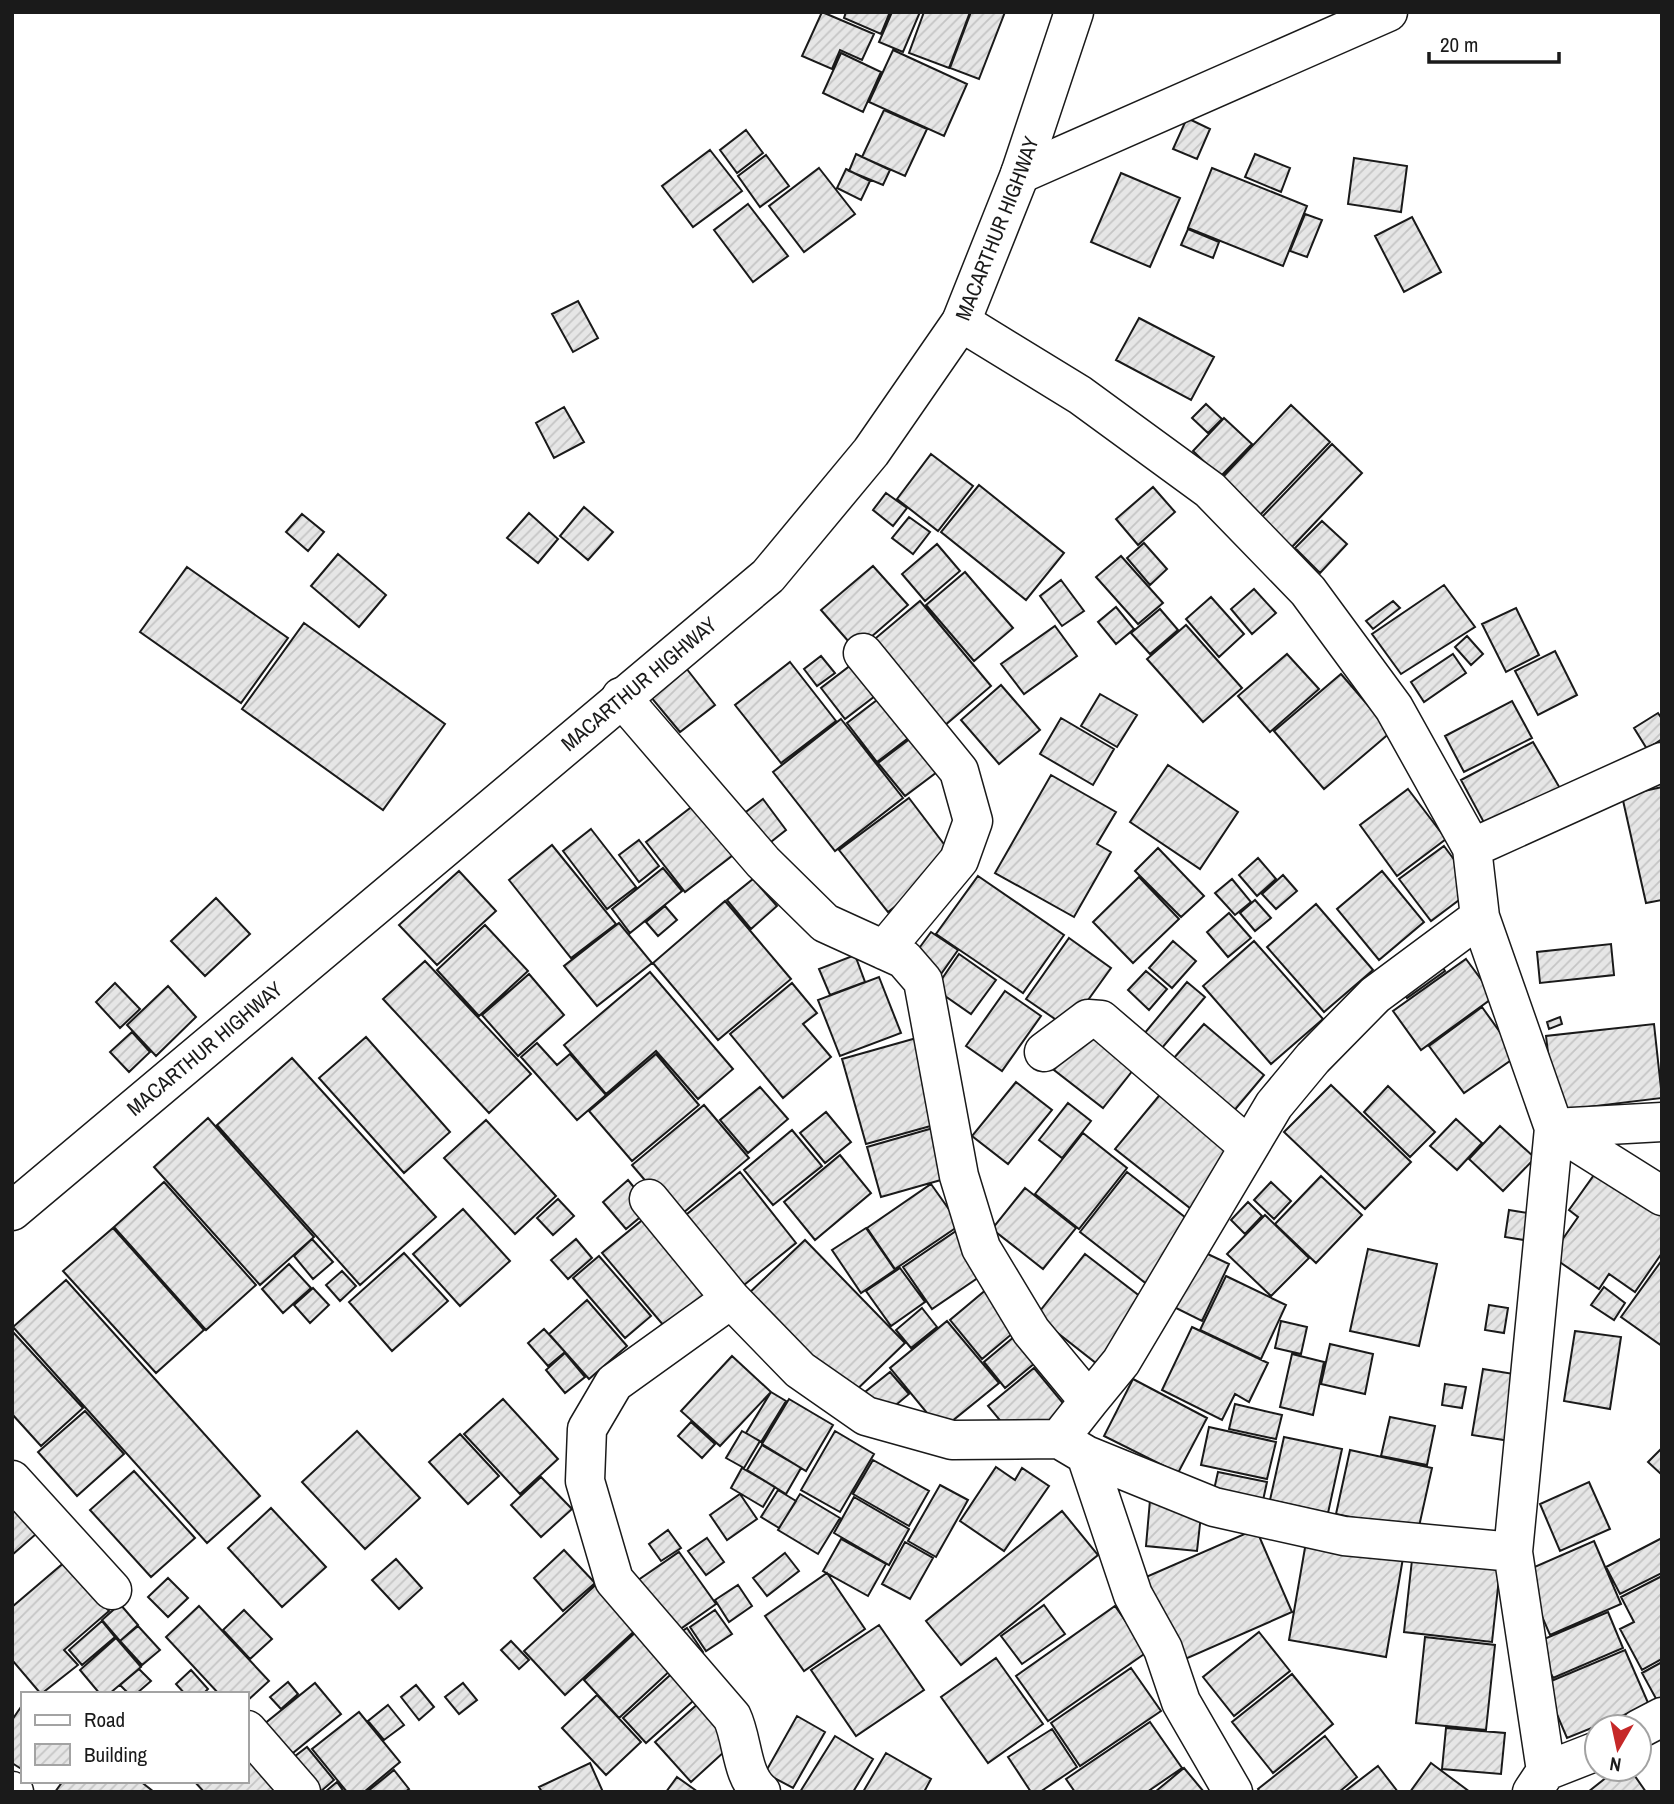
<svg xmlns="http://www.w3.org/2000/svg" width="1674" height="1804" font-family="'Archivo Narrow',sans-serif">
<style>
.building{fill:url(#building-hatch);stroke:#1a1a1a;stroke-width:2}
.lines{fill:none;stroke-linecap:round;stroke-linejoin:round}
.street-casing{stroke:#1a1a1a;stroke-width:41}
.highway-casing{stroke:#1a1a1a;stroke-width:41}
.street{stroke:#fff;stroke-width:38}
.highway{stroke:#fff;stroke-width:38}
.labels{text-anchor:middle;stroke-width:5;stroke-linejoin:round;paint-order:stroke}
.street-label{font-size:21px;fill:#1a1a1a;stroke:#fff}
</style>
<defs>
<pattern id="building-hatch" width="6" height="6" patternUnits="userSpaceOnUse" patternTransform="scale(1.75)"><rect width="6" height="6" fill="#e6e6e6"/><path d="M-1 1l2-2M0 6l6-6M5 7l2-2" fill="none" stroke="#c5c5c5"/></pattern>
</defs>
<rect width="100%" height="100%" fill="#fff"/>
<path class="building" d="M822,12L874,34L862,60L840,50L832,69L802,56Z
M846,12H890L881,34L844,18Z
M892,12H920L903,52L879,42Z
M924,12H970L949,68L909,53Z
M971,12H1005L979,79L950,68Z
M893,50L967,84L944,136L869,102Z
M841,53L881,72L863,112L823,93Z
M884,110L927,129L905,176L862,157Z
M1187,118L1210,129L1197,159L1173,149Z
M746,130L763,153L737,173L720,150Z
M710,150L742,191L693,227L662,186Z
M856,154L890,170L883,185L849,171Z
M1255,154L1290,168L1281,192L1245,177Z
M766,155L789,186L760,207L738,176Z
M1354,158L1407,166L1401,212L1348,204Z
M819,168L855,214L804,252L769,206Z
M1212,168L1307,206L1283,266L1188,228Z
M846,169L870,181L861,200L837,188Z
M1121,173L1180,198L1150,267L1091,242Z
M748,204L788,256L753,282L714,230Z
M1305,214L1322,220L1307,257L1290,251Z
M1412,217L1441,272L1404,292L1375,236Z
M1188,229L1219,242L1213,258L1181,245Z
M578,301L598,338L573,352L552,314Z
M1139,318L1214,357L1191,400L1116,360Z
M1206,404L1222,419L1208,433L1192,418Z
M1291,405L1330,442L1260,515L1222,478Z
M564,407L584,442L554,458L536,423Z
M1224,418L1252,444L1220,477L1193,451Z
M1332,444L1362,473L1292,547L1261,518Z
M931,454L973,486L938,531L897,499Z
M979,485L1064,553L1026,600L941,532Z
M1153,487L1175,512L1138,545L1116,519Z
M886,493L907,508L893,526L873,510Z
M584,507L613,532L588,560L560,536Z
M529,513L558,539L538,563L507,538Z
M302,514L324,532L308,551L286,532Z
M909,517L930,532L913,554L892,538Z
M1322,521L1347,544L1320,573L1295,548Z
M1144,543L1167,569L1150,585L1127,558Z
M937,544L960,571L925,601L902,574Z
M338,554L386,595L359,627L311,586Z
M1121,556L1163,603L1138,624L1096,577Z
M873,566L908,605L856,650L821,610Z
M187,567L288,638L241,703L140,632Z
M965,572L1013,628L974,661L926,605Z
M1061,580L1084,611L1062,626L1040,596Z
M1444,585L1475,627L1401,674L1372,634Z
M1254,589L1276,613L1252,634L1231,609Z
M1211,597L1244,634L1219,657L1186,619Z
M920,601L991,686L937,732L864,648Z
M1393,601L1400,608L1373,629L1366,621Z
M1116,607L1134,629L1116,644L1098,622Z
M1516,608L1539,655L1506,672L1482,624Z
M1160,609L1178,630L1150,654L1131,633Z
M304,623L445,724L383,810L242,709Z
M1186,625L1242,688L1203,722L1147,659Z
M1055,626L1077,656L1024,694L1001,664Z
M1467,636L1483,654L1471,665L1455,647Z
M1555,651L1577,695L1538,715L1515,671Z
M1287,654L1319,689L1270,732L1238,696Z
M1453,654L1466,673L1424,702L1411,682Z
M821,656L835,673L817,686L804,669Z
M790,662L836,721L781,763L735,705Z
M851,665L875,696L845,719L821,688Z
M686,668L715,705L680,732L650,696Z
M1341,674L1391,732L1324,789L1274,731Z
M1001,685L1040,730L999,764L961,720Z
M1100,694L1137,715L1117,747L1081,726Z
M881,697L911,736L877,762L847,723Z
M1512,701L1532,738L1464,772L1445,736Z
M1658,713L1662,719V739L1647,749L1634,728Z
M1061,718L1114,749L1093,785L1040,754Z
M841,719L903,798L835,851L773,772Z
M911,738L937,772L905,796L878,763Z
M1533,742L1561,790L1488,830L1461,780Z
M1168,765L1238,812L1200,869L1130,822Z
M1051,775L1116,812L1097,844L1111,852L1074,917L995,873Z
M1662,787V900L1646,903L1622,796Z
M1408,789L1446,839L1397,876L1360,825Z
M909,798L956,860L888,912L839,850Z
M763,799L786,830L762,849L738,818Z
M698,802L737,852L685,892L646,842Z
M591,829L636,887L607,909L563,851Z
M639,840L659,866L639,882L619,855Z
M552,845L616,924L571,958L509,880Z
M1444,846L1475,888L1431,921L1399,879Z
M1158,848L1204,896L1181,917L1135,871Z
M1258,858L1276,879L1257,896L1239,875Z
M663,868L682,891L630,933L612,909Z
M459,871L496,911L437,965L399,925Z
M1382,871L1424,922L1379,960L1337,909Z
M1283,875L1297,891L1276,909L1262,894Z
M978,876L1064,935L1023,993L936,934Z
M1139,877L1179,919L1133,963L1093,922Z
M753,879L777,906L751,929L727,900Z
M1232,879L1251,902L1235,915L1215,893Z
M216,898L250,934L205,976L171,941Z
M1255,900L1271,918L1255,931L1240,913Z
M725,901L791,979L718,1040L653,963Z
M1316,904L1373,970L1324,1012L1267,947Z
M665,906L677,920L658,936L646,922Z
M1229,913L1251,938L1228,957L1207,932Z
M619,923L652,963L597,1006L564,966Z
M485,925L528,971L479,1016L437,970Z
M931,932L958,950L936,981L909,962Z
M1069,938L1111,968L1068,1028L1026,999Z
M1173,941L1196,961L1172,988L1149,968Z
M1254,941L1323,1019L1271,1064L1203,986Z
M1611,944L1614,975L1540,983L1537,952Z
M959,954L996,980L971,1014L935,989Z
M855,955L865,982L830,995L819,969Z
M1434,955L1445,971L1407,998L1396,983Z
M1466,959L1494,997L1421,1050L1393,1011Z
M425,961L531,1074L489,1113L383,999Z
M1146,971L1167,989L1149,1010L1128,990Z
M650,972L733,1069L698,1099L656,1051L606,1094L564,1045Z
M529,974L564,1015L518,1056L482,1015Z
M879,977L901,1033L840,1056L818,1000Z
M1187,982L1205,997L1156,1055L1139,1040Z
M115,983L140,1009L120,1028L96,1002Z
M792,983L817,1013L803,1024L831,1057L783,1098L730,1034Z
M168,986L196,1017L156,1056L127,1025Z
M1005,991L1041,1016L1002,1071L966,1046Z
M1482,1007L1517,1056L1464,1093L1429,1046Z
M1560,1017L1562,1024L1549,1029L1547,1022Z
M1092,1022L1141,1060L1103,1108L1054,1070Z
M1204,1024L1264,1075L1227,1119L1166,1067Z
M1654,1024L1662,1098L1555,1111L1546,1036Z
M132,1032L150,1052L129,1072L110,1052Z
M366,1037L450,1132L404,1173L319,1078Z
M920,1037L945,1122L866,1144L842,1059Z
M537,1043L557,1065L570,1054L606,1095L577,1120L521,1057Z
M656,1054L699,1105L632,1161L589,1111Z
M292,1058L436,1217L360,1285L217,1125Z
M1016,1082L1052,1110L1008,1164L972,1136Z
M1331,1085L1411,1162L1365,1209L1284,1132Z
M1388,1086L1435,1132L1410,1157L1364,1112Z
M760,1087L788,1119L748,1153L720,1120Z
M1163,1091L1242,1155L1195,1212L1115,1149Z
M1068,1103L1091,1121L1062,1158L1039,1140Z
M704,1105L749,1158L677,1218L632,1165Z
M826,1112L851,1142L825,1163L800,1133Z
M208,1118L314,1237L260,1285L154,1167Z
M1456,1119L1482,1143L1457,1170L1430,1146Z
M486,1120L556,1196L515,1234L444,1158Z
M940,1126L955,1176L881,1197L867,1147Z
M1500,1126L1535,1158L1503,1191L1469,1159Z
M792,1130L822,1166L773,1205L744,1170Z
M1083,1133L1127,1168L1079,1229L1035,1194Z
M840,1155L871,1193L815,1240L784,1202Z
M1599,1168L1662,1211V1253L1635,1292L1609,1274L1599,1289L1551,1256L1578,1217L1569,1210Z
M740,1172L796,1243L739,1289L682,1218Z
M1127,1172L1195,1225L1148,1285L1080,1232Z
M1321,1176L1362,1215L1316,1263L1275,1224Z
M628,1180L651,1208L626,1229L603,1202Z
M164,1182L256,1285L206,1330L114,1227Z
M1271,1182L1291,1201L1274,1219L1254,1200Z
M931,1184L960,1225L895,1269L867,1228Z
M1025,1188L1076,1228L1043,1269L992,1229Z
M558,1199L574,1216L553,1235L537,1218Z
M1248,1202L1262,1216L1245,1234L1231,1220Z
M463,1209L510,1261L460,1306L413,1254Z
M1509,1210L1528,1213L1524,1240L1505,1237Z
M651,1213L719,1293L670,1333L602,1253Z
M1265,1215L1309,1258L1271,1296L1227,1254Z
M113,1228L204,1330L156,1373L63,1271Z
M866,1228L895,1270L861,1293L832,1250Z
M959,1229L988,1271L932,1309L903,1267Z
M312,1239L333,1262L313,1279L294,1256Z
M576,1239L592,1258L568,1279L551,1260Z
M805,1240L905,1343L847,1399L747,1295Z
M1197,1249L1229,1264L1202,1321L1170,1305Z
M1368,1249L1437,1264L1419,1346L1350,1331Z
M404,1253L448,1301L392,1351L349,1302Z
M1085,1254L1150,1304L1101,1367L1036,1316Z
M599,1256L651,1316L625,1338L573,1278Z
M1662,1260V1346L1621,1317Z
M289,1264L311,1288L283,1313L262,1289Z
M900,1268L925,1302L891,1326L866,1291Z
M342,1271L356,1286L340,1301L326,1285Z
M1226,1276L1286,1305L1261,1359L1200,1330Z
M66,1280L260,1496L207,1543L13,1327Z
M1604,1287L1625,1303L1614,1320L1591,1305Z
M313,1288L329,1305L310,1323L294,1305Z
M987,1289L1020,1327L982,1359L950,1320Z
M587,1300L627,1346L589,1379L549,1334Z
M1489,1305L1508,1308L1504,1333L1485,1330Z
M922,1308L937,1327L911,1348L896,1330Z
M947,1321L999,1383L941,1430L890,1368Z
M1281,1321L1307,1327L1301,1354L1275,1348Z
M1192,1327L1268,1363L1249,1402L1235,1394L1222,1420L1162,1390Z
M544,1329L565,1352L548,1366L528,1343Z
M12,1331L83,1408L41,1446L12,1414Z
M1021,1331L1042,1357L1005,1388L984,1362Z
M1575,1331L1621,1337L1610,1409L1564,1401Z
M1330,1344L1373,1354L1365,1394L1321,1384Z
M565,1353L585,1377L565,1393L546,1370Z
M1292,1354L1324,1362L1313,1415L1280,1407Z
M732,1356L771,1392L720,1446L681,1411Z
M1034,1368L1067,1408L1034,1435L1013,1436L988,1406Z
M1483,1369L1520,1375L1510,1441L1472,1435Z
M890,1372L909,1394L884,1415L865,1392Z
M1133,1379L1207,1418L1178,1473L1104,1436Z
M1445,1384L1466,1387L1462,1408L1442,1405Z
M771,1392L786,1401L761,1442L746,1433Z
M503,1399L558,1459L520,1494L464,1434Z
M789,1399L833,1425L806,1471L762,1444Z
M1235,1404L1282,1415L1276,1439L1229,1429Z
M85,1411L124,1454L77,1496L38,1452Z
M1390,1417L1435,1426L1427,1465L1381,1456Z
M691,1422L715,1444L702,1458L678,1436Z
M1209,1427L1276,1442L1267,1479L1201,1465Z
M357,1431L420,1498L365,1549L302,1482Z
M742,1431L760,1441L744,1468L726,1458Z
M835,1431L874,1454L840,1512L801,1490Z
M460,1434L499,1476L468,1504L429,1462Z
M1284,1437L1342,1449L1328,1513L1270,1500Z
M762,1445L801,1468L786,1494L747,1470Z
M1662,1448V1475L1648,1462Z
M1350,1450L1432,1468L1418,1531L1336,1514Z
M873,1460L929,1491L909,1526L853,1494Z
M996,1467L1015,1480L1022,1468L1049,1486L1004,1551L960,1521Z
M742,1468L775,1487L763,1507L731,1488Z
M134,1471L195,1538L151,1577L90,1510Z
M1218,1472L1267,1482L1260,1514L1211,1503Z
M541,1477L572,1509L541,1537L511,1505Z
M1589,1482L1610,1529L1560,1551L1540,1504Z
M940,1485L968,1500L936,1557L908,1541Z
M778,1490L796,1501L779,1528L761,1517Z
M740,1494L757,1519L727,1540L710,1515Z
M800,1494L840,1518L818,1554L778,1530Z
M854,1497L909,1529L889,1565L834,1533Z
M1150,1500L1202,1506L1197,1551L1146,1546Z
M12,1507L36,1534L12,1555Z
M271,1508L326,1567L282,1607L228,1548Z
M1062,1511L1098,1555L961,1665L926,1621Z
M1256,1529L1292,1612L1183,1660L1146,1577Z
M668,1530L681,1548L661,1561L649,1544Z
M707,1538L724,1562L706,1575L688,1551Z
M1662,1538V1573L1620,1594L1606,1567Z
M841,1539L886,1564L868,1596L823,1571Z
M1594,1541L1621,1604L1550,1635L1523,1572Z
M905,1542L933,1558L910,1599L882,1584Z
M1306,1542L1403,1558L1386,1657L1289,1640Z
M564,1550L595,1583L563,1611L534,1578Z
M1413,1551L1501,1560L1492,1642L1404,1632Z
M679,1552L716,1604L669,1637L631,1585Z
M785,1553L799,1571L767,1596L753,1578Z
M396,1559L422,1588L399,1609L372,1580Z
M66,1561L109,1611L64,1650L78,1665L41,1694L12,1660V1607Z
M827,1573L865,1629L804,1671L765,1616Z
M1662,1576V1659L1642,1670L1620,1629L1634,1622L1621,1597Z
M168,1578L188,1598L168,1617L148,1597Z
M601,1580L642,1624L565,1695L524,1651Z
M738,1585L752,1606L729,1622L715,1600Z
M120,1604L138,1625L120,1641L102,1620Z
M1044,1605L1065,1634L1022,1664L1001,1636Z
M199,1606L269,1681L247,1701V1694H219L166,1637Z
M1115,1606L1147,1652L1048,1721L1016,1676Z
M244,1610L272,1639L250,1659L223,1630Z
M715,1610L732,1634L706,1651L690,1627Z
M1608,1612L1623,1648L1553,1678L1537,1642Z
M102,1621L115,1637L82,1665L69,1650Z
M879,1625L924,1690L856,1736L811,1670Z
M138,1626L160,1650L142,1665L120,1641Z
M687,1628L703,1652L691,1660L675,1636Z
M638,1630L673,1668L619,1718L584,1680Z
M1259,1632L1290,1671L1234,1716L1203,1677Z
M1425,1637L1495,1645L1486,1730L1416,1723Z
M116,1638L141,1667L109,1694H100L80,1670Z
M511,1641L529,1660L519,1669L501,1650Z
M1625,1650L1649,1705L1567,1738L1544,1684Z
M996,1658L1043,1724L988,1763L941,1697Z
M1662,1662V1705L1660,1706L1642,1673Z
M679,1667L702,1693L646,1743L623,1718Z
M1131,1668L1161,1711L1080,1766L1051,1723Z
M139,1669L151,1681L136,1694H129L120,1685Z
M191,1670L208,1689L203,1694H185L176,1684Z
M1292,1674L1333,1724L1273,1773L1232,1722Z
M288,1682L298,1694L281,1709L270,1697Z
M315,1683L341,1714L283,1761L258,1729Z
M463,1683L477,1700L459,1714L445,1697Z
M416,1685L434,1707L419,1720L401,1697Z
M597,1695L641,1742L606,1775L562,1728Z
M700,1702L736,1741L691,1782L655,1742Z
M23,1704V1770L12,1763V1720Z
M388,1705L404,1725L384,1740L368,1721Z
M359,1712L400,1762L364,1792H347L312,1749Z
M797,1716L825,1732L793,1788L765,1773Z
M1150,1722L1182,1768L1147,1792H1075L1066,1779Z
M1446,1728L1505,1733L1501,1774L1442,1769Z
M1052,1729L1077,1767L1040,1792H1031L1008,1757Z
M835,1736L873,1759L853,1792H800Z
M1325,1736L1357,1777L1339,1792H1260L1258,1789Z
M247,1743L292,1792H204L194,1781H247Z
M307,1747L334,1780L320,1792H316L290,1760Z
M886,1753L931,1779L924,1792H863Z
M590,1763L603,1792H542L539,1787Z
M1431,1763L1470,1792H1410Z
M1378,1766L1398,1792H1344Z
M1184,1768L1204,1792H1155Z
M1617,1769H1630L1646,1792H1588Z
M394,1770L409,1789L405,1792H367Z
M677,1777L698,1792H666Z
M63,1781H140L154,1792H55Z
M337,1782L344,1792H325Z"/>
<g class="lines">
<defs>
<path id="street" d="M1020,174L1388,12
M961,322L1080,395L1210,490L1308,591L1394,708L1472,848L1480,917L1554,1128L1513,1552L1546,1771L1532,1792
M863,653L959,771L973,821L959,860L884,950
M621,697L763,862L825,923L904,959L923,981L959,1176L981,1248L1031,1331L1089,1401L1059,1439L1086,1455L1133,1595L1163,1649L1181,1702L1233,1792
M1472,848L1662,762
M1044,1052L1088,1019L1101,1020L1248,1146
M1554,1128L1662,1196
M1554,1128L1662,1122
M649,1199L731,1299
M1089,1401L1121,1362L1274,1105L1313,1058L1375,995L1480,917
M1086,1455L1214,1507L1344,1536L1513,1552
M12,1480L112,1590
M1639,1729L1662,1717
M247,1730L301,1792
M1546,1771L1597,1751
M12,1791L14,1792
M761,1792C741,1776 743,1740 732,1717L614,1580L585,1481L587,1429L614,1383L731,1299L800,1370L866,1416L952,1440L1059,1439"/>
<g id="highway">
<path id="s1" d="M12,1211L768,576L871,452L961,322L1020,174L1074,12"/>
</g>
</defs>
<use href="#street" class="street-casing"/>
<use href="#highway" class="highway-casing"/>
<use href="#street" class="street"/>
<use href="#highway" class="highway"/>
</g>
<g class="labels">
<g class="street-label">
<text dy="7" stroke="none"><textPath href="#s1" startOffset="1407">MACARTHUR HIGHWAY</textPath></text>
<text dy="7" stroke="none"><textPath href="#s1" startOffset="819">MACARTHUR HIGHWAY</textPath></text>
<text dy="7" stroke="none"><textPath href="#s1" startOffset="252">MACARTHUR HIGHWAY</textPath></text>
</g>
</g>
<rect width="1674" height="1804" fill="none" stroke="#1a1a1a" stroke-width="28"/>
<rect x="21" y="1692" width="228" height="91" fill="#ffffff" stroke="#a3a3a3" stroke-width="2"/>
<rect x="35" y="1715" width="35" height="10" fill="#ffffff" stroke="#a3a3a3" stroke-width="2"/>
<text x="84" y="1727" font-size="21" fill="#1a1a1a">Road</text>
<rect x="35" y="1744" width="35" height="21" fill="url(#building-hatch)" stroke="#a3a3a3" stroke-width="2"/>
<text x="84" y="1762" font-size="21" fill="#1a1a1a">Building</text>
<g transform="translate(1618 1748) rotate(189)"><circle r="33" fill="#ffffff" stroke="#a3a3a3" stroke-width="2"/>
<path d="M0-5L12 26L0 18L-12 26Z" fill="#c62828"/>
<text y="-10" font-size="19" font-weight="bold" text-anchor="middle" fill="#1a1a1a">N</text>
</g>
<path d="M1429 52v10h130v-10" fill="none" stroke="#1a1a1a" stroke-width="3.5"/>
<text x="1440" y="52" font-size="21" fill="#1a1a1a" stroke="#ffffff" stroke-width="5" paint-order="stroke">20 m</text>
</svg>
